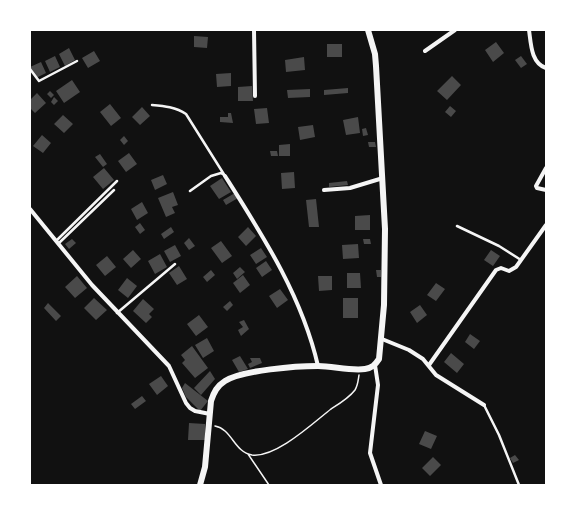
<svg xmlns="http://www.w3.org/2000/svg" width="576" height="515" font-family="'Zilla Slab',serif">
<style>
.building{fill:#4a4a4a}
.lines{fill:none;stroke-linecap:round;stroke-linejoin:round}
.path{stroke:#f5f5f5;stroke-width:1.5}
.service{stroke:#f5f5f5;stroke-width:2.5}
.minor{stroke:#f5f5f5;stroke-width:4}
.tertiary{stroke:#f5f5f5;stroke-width:6}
</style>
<rect width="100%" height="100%" fill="#111"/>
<path class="building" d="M194,36L208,37L207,48L194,47Z
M496,42L504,53L493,62L485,50Z
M327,44H342V57H327Z
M69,48L75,60L65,66L59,54Z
M94,51L100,61L88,68L82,58Z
M55,56L60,67L50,72L45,61Z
M521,56L527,64L521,68L515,60Z
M304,57L305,70L286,72L285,60Z
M41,62L46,73L36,78L30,67Z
M231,73V86L217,87L216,74Z
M452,76L461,85L447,100L437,91Z
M72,80L80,92L64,103L56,91Z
M252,86L253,101H238V87Z
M348,88V93L324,95V90Z
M310,89V97L288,98L287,90Z
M50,91L54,95L51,98L47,94Z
M37,93L46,103L35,113L30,108V100Z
M54,97L58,101L54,105L51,102Z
M110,104L121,118L111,126L100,112Z
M450,106L456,111L451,117L445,112Z
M142,107L150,116L140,125L132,117Z
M267,108L269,123L256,124L254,109Z
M228,113H231L233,123L220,122V117H228Z
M63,115L73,124L64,133L54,124Z
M358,117L360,133L346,135L343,120Z
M313,125L315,137L300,140L298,127Z
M366,128L368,135L363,136L362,129Z
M42,135L51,143L43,153L33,146Z
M124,136L128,141L124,145L120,140Z
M368,142H375L376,147H369Z
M290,144V156H279V145Z
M270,151H277L278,156H271Z
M129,153L137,164L126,172L118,161Z
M100,154L107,164L103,167L95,157Z
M104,168L114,180L103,189L93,177Z
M294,172L295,188L282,189L281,173Z
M163,175L167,184L155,190L151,180Z
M222,178L231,192L219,199L210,186Z
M347,181L348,185L329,187V183Z
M173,192L178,205L172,207L175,213L166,217L158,198Z
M235,193L238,198L226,205L223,200Z
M316,199L319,227H309L306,200Z
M142,202L148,213L137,220L131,209Z
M370,215V230H355V216Z
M140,223L145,230L140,234L135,227Z
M171,227L174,232L164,239L161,234Z
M248,227L256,236L246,246L238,237Z
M189,238L195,246L189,250L184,243Z
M72,239L76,243L69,249L65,244Z
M363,239H370L371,244H364Z
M221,241L232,256L222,263L211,248Z
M358,244L359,258L343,259L342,245Z
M175,245L181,256L170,262L164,251Z
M261,248L267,257L256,264L250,255Z
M133,250L141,259L131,268L123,259Z
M491,250L500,256L493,266L484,260Z
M160,254L167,267L155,274L148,261Z
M107,256L116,267L105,276L96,265Z
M266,261L272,270L262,277L256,268Z
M179,266L187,279L177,285L169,273Z
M240,267L245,272L237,279L233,273Z
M211,270L215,275L207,282L203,277Z
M376,270H381V277H377Z
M347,273H360L361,288H347Z
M243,275L250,285L240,293L233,283Z
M77,276L87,288L75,298L65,287Z
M318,276H332V290L319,291Z
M127,278L137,286L128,298L118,290Z
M436,283L445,289L436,301L427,295Z
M280,289L288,300L277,308L269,296Z
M94,298L107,310L96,320L84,308Z
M343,298H358V318H343Z
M143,299L154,309L149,314L152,317L146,323L133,311Z
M230,301L233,305L227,311L223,307Z
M48,303L61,316L56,321L44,308Z
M420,305L427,315L417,323L410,312Z
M199,315L208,327L196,336L187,324Z
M244,320L249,329L241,336L238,330L243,327L239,322Z
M470,334L480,341L474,349L465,342Z
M207,338L214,351L203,358L195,345Z
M192,346L208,368L195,378L182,363L185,360L181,355Z
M451,353L464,364L457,373L444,362Z
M240,356L248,369L239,372L232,360Z
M250,358H260L262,363L250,368L248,364L252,362Z
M210,371L215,379L201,395L194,388Z
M161,376L168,386L157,395L149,384Z
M185,383L208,401L200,411L186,397L182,388Z
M142,396L146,401L135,409L131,404Z
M189,423L205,424V440H188Z
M425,431L437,436L431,449L419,444Z
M515,455L519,460L513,463L510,458Z
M433,457L441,465L430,476L422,468Z"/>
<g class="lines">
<path class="path" d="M215,426C232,429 234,452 252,455C276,458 313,423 331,409C339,404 349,398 355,390C358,385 358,381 359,375
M248,454L269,485"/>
<path class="service" d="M30,69L39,81L77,61
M152,105C164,106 176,107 186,114L225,176
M190,191L211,176L221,173L224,175
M457,226L499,246L521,260
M57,240L117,181
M59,243L114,190
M117,313L175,264
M484,405L499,435L519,485"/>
<path class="minor" d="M254,30L255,96
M529,30C531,44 531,63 546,68
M425,51L455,30
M546,168L536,186L537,188L546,190
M225,176C263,236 302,296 318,366
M324,190L350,188L383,178
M30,209L92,285L169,366L186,403L190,408L195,411L210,414
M382,339L409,350L423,359L436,375L484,405
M375,365L378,385L370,453L381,485
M429,365L496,270L501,268L509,271L516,267L546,225"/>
<path class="tertiary" d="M200,485L205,467L211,401C214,392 217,386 225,381C243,370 297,366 318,366C333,366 350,371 365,369C372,368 375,365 379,359L384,305L385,229L376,66L375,54L368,30"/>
</g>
<rect width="576" height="515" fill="none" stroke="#ffffff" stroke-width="62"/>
</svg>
